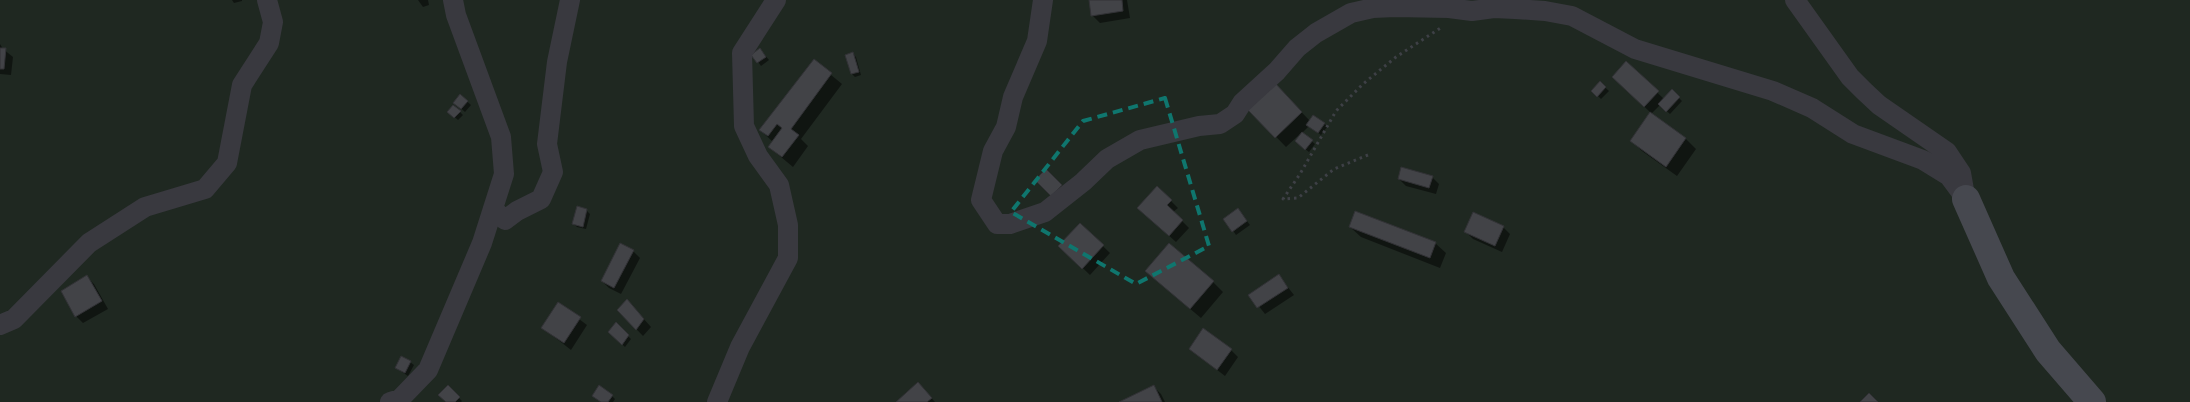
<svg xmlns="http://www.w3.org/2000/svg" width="2190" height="402" font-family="'Golos Text',sans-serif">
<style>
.green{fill:#1f2821}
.shadow{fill:#0007}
.building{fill:#424347;stroke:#323236}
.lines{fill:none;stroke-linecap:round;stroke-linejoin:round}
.path{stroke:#3e4046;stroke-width:3;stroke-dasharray:2.5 4;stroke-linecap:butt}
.street{stroke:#39393f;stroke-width:20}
.secondary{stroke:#46484f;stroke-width:28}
.marked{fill:none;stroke:#0f766e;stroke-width:4;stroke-dasharray:10 6;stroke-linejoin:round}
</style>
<rect width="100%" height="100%" fill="#18181a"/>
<path class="green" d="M0,0H2190V402H0Z"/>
<path class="shadow" d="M232,0H242V1L234,3Z
M418,0H428L429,5L423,7Z
M1090,0H1127L1130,18L1100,23L1093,16Z
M0,44L3,49L13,57L11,75L0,74V76Z
M763,53L769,60L761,66L753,55Z
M853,54L856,57L861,75L855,77L852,74Z
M814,61L842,84L801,139L808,146L793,167L769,147L773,142L760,130Z
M1626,63L1664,99L1672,91L1682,101L1670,114L1660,105L1651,114L1686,139L1696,149L1677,176L1642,151L1632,141L1651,113L1613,77Z
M1600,83L1609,91L1601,99L1593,91Z
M1285,95L1310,121L1324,123L1327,127L1321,135L1309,126L1302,133L1315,144L1309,152L1300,145V134L1286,147L1249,109Z
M461,96L471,105L465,112L455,103Z
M449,112H460L463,115L458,120Z
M1432,177L1439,184L1436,194L1406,186L1399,179Z
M1171,201L1178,208L1173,212L1189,228L1176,242L1146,215Z
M578,208L587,211L590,214L586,229L577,227L574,224Z
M1241,213L1250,225L1236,235L1225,219Z
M1080,224L1110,253L1090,275L1060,246Z
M1350,227L1435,243L1446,253L1440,268L1361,237Z
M1503,227L1510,234L1502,252L1473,239L1465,231Z
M633,251L640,258L621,294L609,288L602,281Z
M1279,276L1294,295L1265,314L1250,295Z
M87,277L94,284L108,309L83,323L76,316Z
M1157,281L1213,282L1223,292L1201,318Z
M559,304L587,325L571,350L543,328Z
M634,308L651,327L643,336L618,310Z
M616,324L631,339L625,347L609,332Z
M1190,349L1231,350L1238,357L1225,376Z
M410,362L414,365L408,376L396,368Z
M448,387L462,401L461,402H447Z
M1154,387L1161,394L1165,402H1122Z
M925,391L935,402H898Z
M612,396L615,399L613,402H601Z"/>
<path class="building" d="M1089,0H1122L1123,11L1091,16Z
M0,48H6L4,69H0Z
M760,48L766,57L757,63L751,55Z
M853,52L859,72L851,74L845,55Z
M814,59L832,73L791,129L799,135L782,157L768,147L782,128L777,124L768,136L759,130Z
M1626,61L1659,91L1644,107L1612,77Z
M1600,81L1606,87L1597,97L1591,91Z
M1275,83L1302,112L1275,138L1247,109Z
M1672,89L1680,97L1666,112L1658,104Z
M460,94L468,101L461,109L453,103Z
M453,105L461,111L454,118L447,112Z
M1650,112L1686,138L1666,167L1630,141Z
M1313,115L1325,123L1318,133L1306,125Z
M1302,132L1313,140L1305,150L1295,141Z
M1401,167L1433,176L1429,188L1398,179Z
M1046,169L1062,185L1051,196L1035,180Z
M1157,186L1172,200L1167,205L1183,220L1169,236L1137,208Z
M577,206L587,209L583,227L572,224Z
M1238,208L1247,221L1232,232L1223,219Z
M1355,211L1436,242L1430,258L1349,227Z
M1473,212L1504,226L1495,246L1464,232Z
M1080,223L1104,245L1082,269L1058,246Z
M620,243L634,250L614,288L601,281Z
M1169,243L1214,281L1190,309L1145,271Z
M1279,274L1288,288L1257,308L1248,295Z
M87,275L102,301L75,317L61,291Z
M627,299L644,319L636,330L617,310Z
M558,302L581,317L564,343L541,328Z
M616,322L629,335L622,345L608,332Z
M1203,328L1232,349L1217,370L1189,349Z
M401,356L411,361L405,373L395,368Z
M918,382L932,398L927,402H896Z
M448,385L460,397L455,402H446L438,395Z
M599,385L613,395L608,402H601L592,396Z
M1154,385L1162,402H1119Z
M1869,393L1878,402H1860Z"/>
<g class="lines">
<path class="path" d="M1368,155L1334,169L1298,198L1283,199L1300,174L1336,111L1363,84L1396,57L1442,27"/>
<path class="street" d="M1043,0L1037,41L1013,97L1006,127L993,151L981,200L997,224H1010L1045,212L1083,182L1107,159L1140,140L1199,126L1220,124L1235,114L1242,103L1277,71L1297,48L1316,33L1351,13L1373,8L1395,7L1449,8L1472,11L1494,8L1515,9L1545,11L1572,16L1635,49L1773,91L1812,108L1853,134L1923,160L1949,176L1966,199
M1795,0L1850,77L1864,91L1879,105L1947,152L1961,173L1964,190
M493,209L505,220L517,211L541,199L553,172L547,144L557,62L570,0
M0,325L14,319L89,243L145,207L205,189L227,163L242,85L269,43L273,22L267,0
M390,402L400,399L428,370L482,243L504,174L501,137L456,15L453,0
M717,402L740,347L788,258V225L779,185L758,156L744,126L742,53L776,0"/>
<path class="secondary" d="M1966,199L2001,278L2048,351L2092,402"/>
</g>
<path class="marked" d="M1165,98L1209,246L1136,284L1011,212L1083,121Z"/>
</svg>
